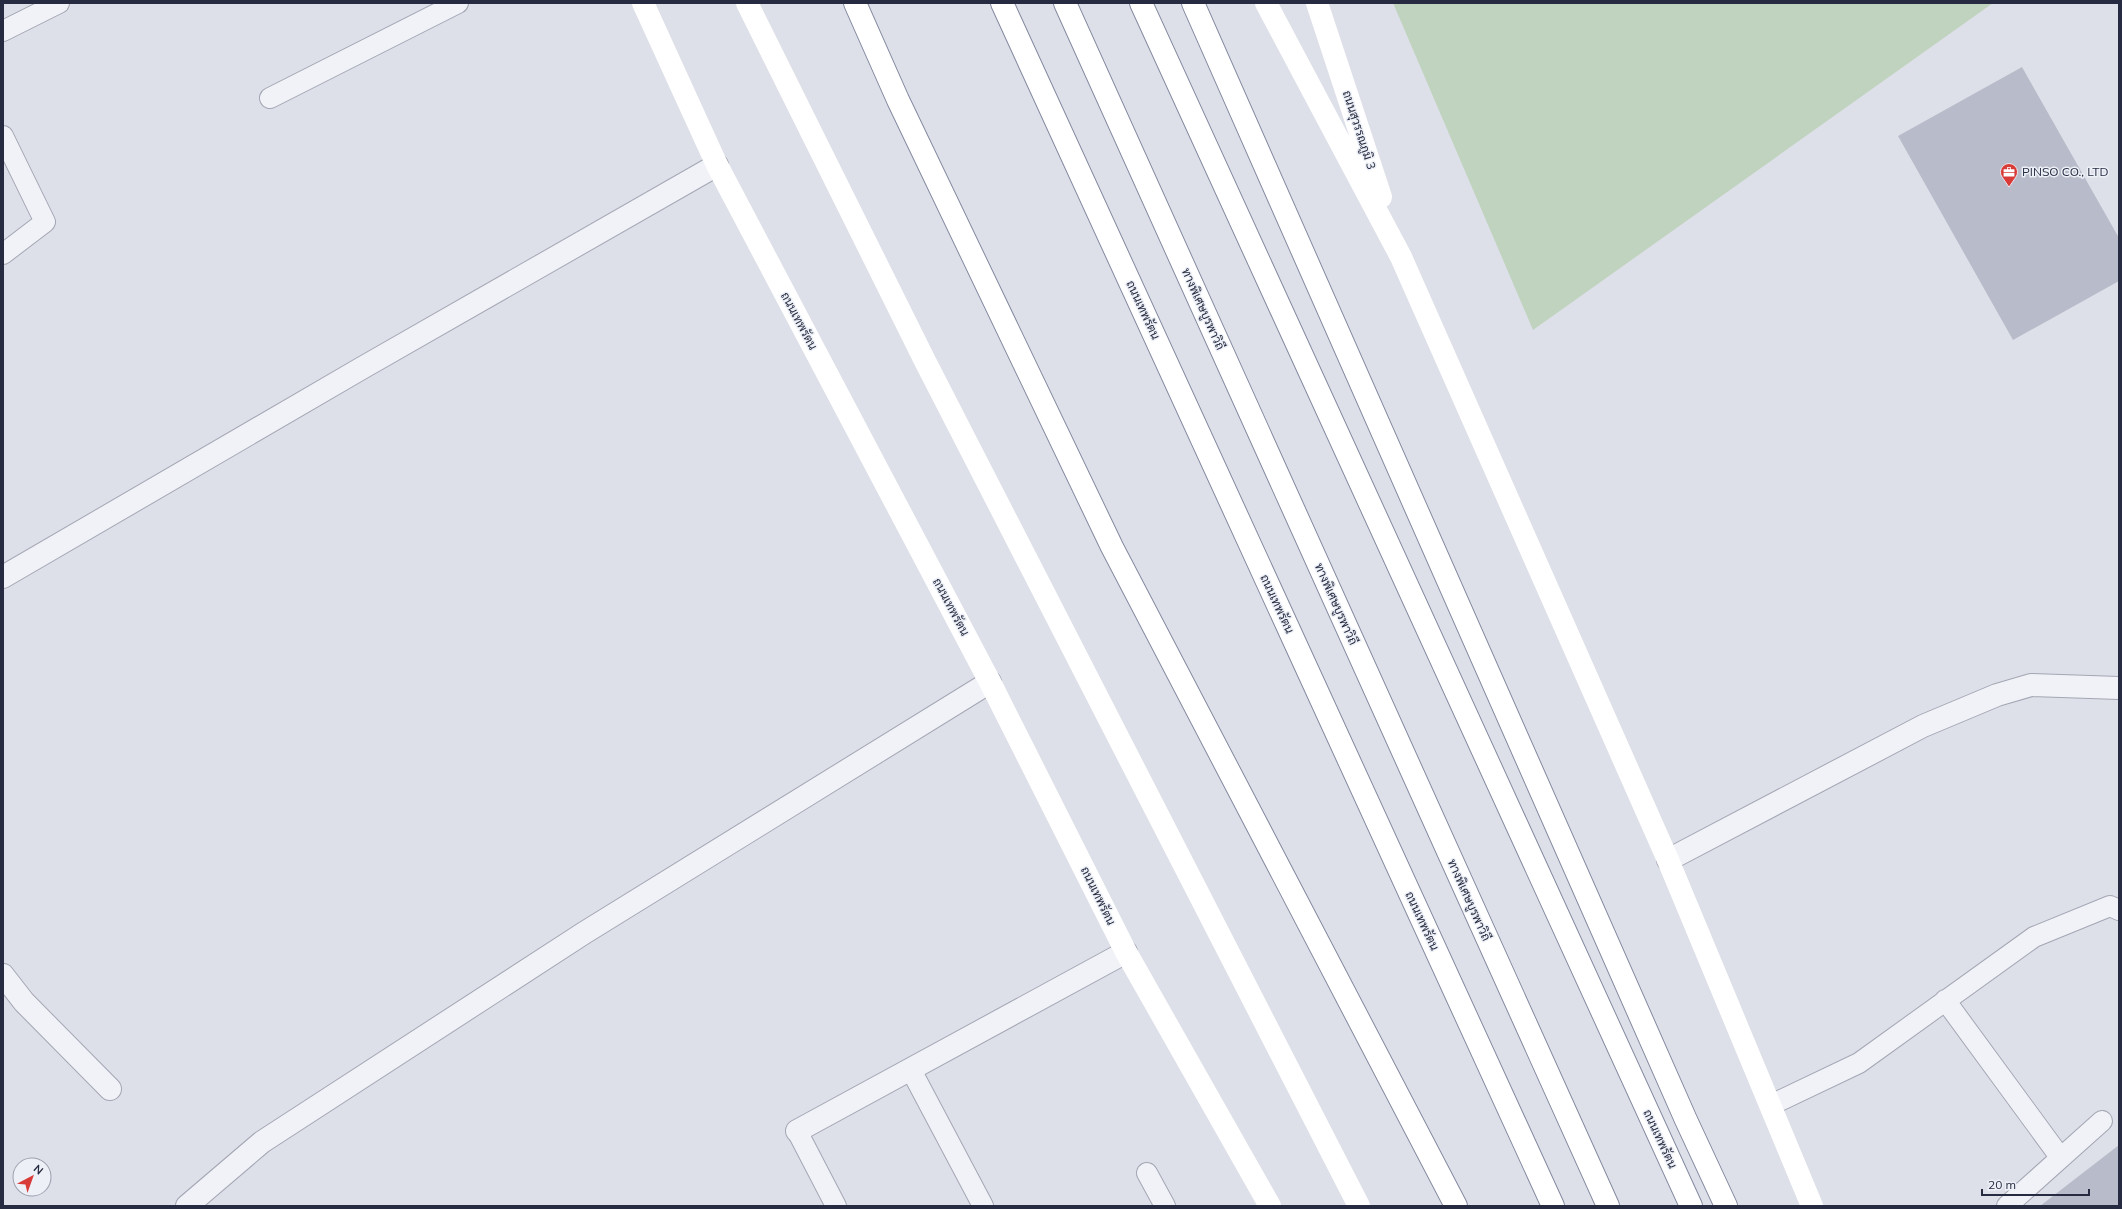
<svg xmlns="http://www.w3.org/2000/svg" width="2122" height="1209" font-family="Mulish,Sarabun,sans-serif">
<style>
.green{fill:#c0d3be}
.building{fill:#b8bbc9}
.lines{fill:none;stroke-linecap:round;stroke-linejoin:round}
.lane-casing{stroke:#a3a6b3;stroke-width:22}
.street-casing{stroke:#a3a6b3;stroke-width:24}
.highway-casing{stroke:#848aa0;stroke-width:24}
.lane{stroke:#f1f2f7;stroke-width:20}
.street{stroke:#f1f2f7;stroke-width:22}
.secondary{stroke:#fff;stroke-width:22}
.highway{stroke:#fff;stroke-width:22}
.labels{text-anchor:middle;stroke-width:3;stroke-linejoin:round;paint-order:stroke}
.street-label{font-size:12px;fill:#262b41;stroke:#edf0f6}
.poi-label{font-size:12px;fill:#262b41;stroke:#edf0f6;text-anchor:start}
</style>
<rect width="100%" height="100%" fill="#dee0e9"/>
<path class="green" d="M1393,3H1993L1533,330Z"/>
<path class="building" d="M2022,67L2119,238V281L2013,340L1898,136Z
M2119,1145V1206H2040Z"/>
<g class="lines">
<defs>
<path id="lane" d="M3,31L59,3
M270,98L458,3
M3,136L45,222L3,254
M1945,1000L2060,1157
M911,1070L983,1206
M1771,1105L1859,1063L2034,937L2110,906L2119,910
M797,1131L836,1206
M1147,1173L1165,1206
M2007,1206L2102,1121"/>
<path id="street" d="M3,577L362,368L717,165
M1668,860L1923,726L1997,695L2031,685L2119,688
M3,975L24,1002L110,1089
M797,1131L1126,952
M187,1206L262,1142L584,933L990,682"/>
<path id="highway" d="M855,3L898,100L1112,547L1456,1206
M1002,3L1553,1206
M1065,3L1608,1206
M1141,3L1691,1206
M1193,3L1686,1120L1726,1206"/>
</defs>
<use href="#lane" class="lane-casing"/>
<use href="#street" class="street-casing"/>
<use href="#highway" class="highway-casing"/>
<use href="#lane" class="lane"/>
<use href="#street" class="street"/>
<path class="secondary" d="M643,3L717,165L990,682L1126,952L1270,1206
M747,3L925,361L1359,1206
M1266,3L1401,257L1668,860L1812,1206
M1317,3L1381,197"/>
<use href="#highway" class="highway"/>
</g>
<defs>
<symbol id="office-pin" viewBox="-11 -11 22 30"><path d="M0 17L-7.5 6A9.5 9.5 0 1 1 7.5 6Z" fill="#d93b38" stroke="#edf0f6"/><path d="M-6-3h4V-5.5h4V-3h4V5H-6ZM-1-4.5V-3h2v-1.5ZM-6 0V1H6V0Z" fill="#fff"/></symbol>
</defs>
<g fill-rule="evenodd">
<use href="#office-pin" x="1999" y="162" width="20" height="27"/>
</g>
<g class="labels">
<g class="street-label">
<text transform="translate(1359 130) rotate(72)" y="4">ถนนสุวรรณภูมิ 3</text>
<text transform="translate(1203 309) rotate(66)" y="4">ทางพิเศษบูรพาวิถี</text>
<text transform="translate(1143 310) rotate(65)" y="4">ถนนเทพรัตน</text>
<text transform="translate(799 321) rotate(62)" y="4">ถนนเทพรัตน</text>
<text transform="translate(1277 604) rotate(65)" y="4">ถนนเทพรัตน</text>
<text transform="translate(1336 604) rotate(66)" y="4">ทางพิเศษบูรพาวิถี</text>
<text transform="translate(951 607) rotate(62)" y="4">ถนนเทพรัตน</text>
<text transform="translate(1098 896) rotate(64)" y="4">ถนนเทพรัตน</text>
<text transform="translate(1469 900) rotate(66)" y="4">ทางพิเศษบูรพาวิถี</text>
<text transform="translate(1422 921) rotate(65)" y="4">ถนนเทพรัตน</text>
<text transform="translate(1660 1139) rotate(65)" y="4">ถนนเทพรัตน</text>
</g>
<g class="poi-label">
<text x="2022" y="176">PINSO CO., LTD</text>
</g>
</g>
<rect width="2122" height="1209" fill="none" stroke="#262b41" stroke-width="8"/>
<g transform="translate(32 1177) rotate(41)"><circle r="19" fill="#edf0f6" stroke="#9da1ae"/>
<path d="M0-3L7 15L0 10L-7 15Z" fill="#d93b38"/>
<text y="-6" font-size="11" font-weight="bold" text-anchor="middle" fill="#262b41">N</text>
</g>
<path d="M1982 1189v6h107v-6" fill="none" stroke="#262b41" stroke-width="2"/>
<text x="1988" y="1189" font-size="12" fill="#262b41" stroke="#edf0f6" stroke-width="3" paint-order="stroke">20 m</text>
</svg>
